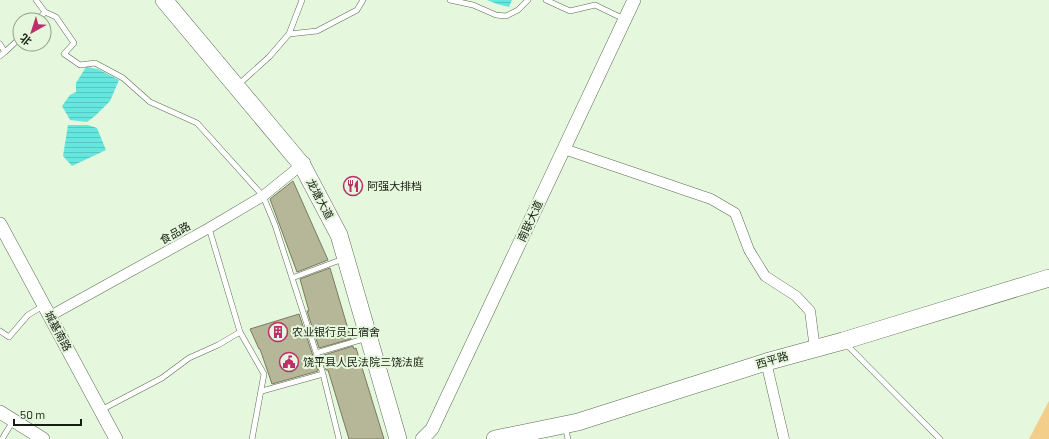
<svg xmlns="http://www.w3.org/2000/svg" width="1049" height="439" font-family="Barlow,'Noto Sans SC',sans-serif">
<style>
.pitch{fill:#f3cd8a}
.water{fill:url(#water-rules)}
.building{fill:#b6b799;stroke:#7a7a5f}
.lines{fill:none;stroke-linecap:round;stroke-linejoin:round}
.service-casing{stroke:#5c6b54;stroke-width:6}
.minor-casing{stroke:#5c6b54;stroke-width:11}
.tertiary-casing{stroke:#5c6b54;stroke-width:14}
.trunk-casing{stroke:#5c6b54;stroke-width:18}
.service{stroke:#fff;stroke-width:5}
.minor{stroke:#fff;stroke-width:10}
.tertiary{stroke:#fff;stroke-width:13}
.trunk{stroke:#fff;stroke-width:17}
.labels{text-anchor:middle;stroke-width:4;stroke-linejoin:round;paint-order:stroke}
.poi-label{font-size:11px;fill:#171d13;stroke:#e5f7dc;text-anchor:start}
.street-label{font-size:11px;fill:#171d13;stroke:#e5f7dc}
</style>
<defs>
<pattern id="water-rules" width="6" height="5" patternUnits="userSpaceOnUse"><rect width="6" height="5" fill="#65e7df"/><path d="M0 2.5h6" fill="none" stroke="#57c6be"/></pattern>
</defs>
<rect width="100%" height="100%" fill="#e5f7dc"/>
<path class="pitch" d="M1049,401V439H1029Z"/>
<path class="water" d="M487,0H512L509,7L497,4Z
M86,67L98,69L119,80L110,101L95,116L87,122L70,120L62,106L70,95L76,92V83Z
M68,125H88L97,128L106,150L72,166L63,156Z"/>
<path class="building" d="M293,181L328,260L297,272L270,199Z
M330,268L351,339L319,348L307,311H309L300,279Z
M299,314L318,371L272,384L260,349H259L250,329Z
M353,346L354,349L356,348L384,439H349L328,370H326L321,356Z"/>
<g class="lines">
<defs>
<path id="service" d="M36,0L45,12L56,17L74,43L64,54L80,65L95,63L123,78L150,102L197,123L263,196L275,225L323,374L339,439
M450,0L473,5L496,15L506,16L518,10L528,0
M546,0L570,11L595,5L624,19
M38,20L45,12
M289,34L317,31L357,10L363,0
M0,44L5,52
M0,56L5,52L20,38
M238,85L269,57L289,34L302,0
M209,228L240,332L264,374L252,439
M292,278L343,259
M0,331L9,337L28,315L43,306
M845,343L940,439
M316,353L367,338
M262,391L323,374
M101,410L162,378L189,358L218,345L240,332
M565,426L568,439
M2,439L13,421"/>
<path id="minor" d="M564,149L711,199L735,213L749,250L765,276L796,296L810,311L815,349
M50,316L209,228L263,196L305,162
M766,362L784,439"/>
<path id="tertiary" d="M0,224L116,439
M0,412L43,439
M422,439L432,429L634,0"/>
<path id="trunk" d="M164,0L302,165L339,235L398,439
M495,439L578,422L766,362L843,341L1049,278"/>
</defs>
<use href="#service" class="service-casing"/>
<use href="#minor" class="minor-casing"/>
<use href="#tertiary" class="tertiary-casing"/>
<use href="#trunk" class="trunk-casing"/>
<use href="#service" class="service"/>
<use href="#minor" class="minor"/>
<use href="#tertiary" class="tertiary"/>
<use href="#trunk" class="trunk"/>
</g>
<defs>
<symbol id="restaurant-ring" viewBox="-11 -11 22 22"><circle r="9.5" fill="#e5f7dc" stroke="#bb306b" stroke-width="1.5"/><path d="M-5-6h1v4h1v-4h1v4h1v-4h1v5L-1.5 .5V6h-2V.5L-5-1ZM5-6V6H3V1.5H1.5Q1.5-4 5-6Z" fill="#bb306b"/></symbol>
<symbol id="building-ring" viewBox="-11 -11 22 22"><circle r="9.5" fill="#e5f7dc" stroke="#bb306b" stroke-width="1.5"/><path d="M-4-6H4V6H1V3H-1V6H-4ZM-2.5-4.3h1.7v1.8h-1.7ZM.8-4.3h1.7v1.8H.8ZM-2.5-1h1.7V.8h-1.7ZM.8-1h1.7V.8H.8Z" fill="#bb306b"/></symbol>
<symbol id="civic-ring" viewBox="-11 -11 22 22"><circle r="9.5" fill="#e5f7dc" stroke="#bb306b" stroke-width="1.5"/><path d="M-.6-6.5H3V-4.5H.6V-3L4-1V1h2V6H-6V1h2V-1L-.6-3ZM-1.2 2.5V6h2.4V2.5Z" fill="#bb306b"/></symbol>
</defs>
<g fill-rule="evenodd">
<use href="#restaurant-ring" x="342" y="175" width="22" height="22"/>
<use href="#building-ring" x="267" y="321" width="22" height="22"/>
<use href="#civic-ring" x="278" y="351" width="22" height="22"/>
</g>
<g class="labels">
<g class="poi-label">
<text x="367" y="190">阿强大排档</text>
<text x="292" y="336">农业银行员工宿舍</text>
<text x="303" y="366">饶平县人民法院三饶法庭</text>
</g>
<g class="street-label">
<text transform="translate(320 199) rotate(62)" y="4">龙塘大道</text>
<text transform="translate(530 221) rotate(-65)" y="4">南联大道</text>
<text transform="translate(175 233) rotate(-29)" y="4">食品路</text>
<text transform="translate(58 331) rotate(62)" y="4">城基南路</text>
<text transform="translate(772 360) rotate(-16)" y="4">西平路</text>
</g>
</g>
<g transform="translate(32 32) rotate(219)"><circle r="19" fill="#e5f7dc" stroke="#93a08c"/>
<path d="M0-3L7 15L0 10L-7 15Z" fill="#bb306b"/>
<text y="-6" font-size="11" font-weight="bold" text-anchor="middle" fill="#171d13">北</text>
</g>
<path d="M14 419v6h67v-6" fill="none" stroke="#171d13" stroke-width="2"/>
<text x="20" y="419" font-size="12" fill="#171d13" stroke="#e5f7dc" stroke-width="3" paint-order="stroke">50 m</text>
</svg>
